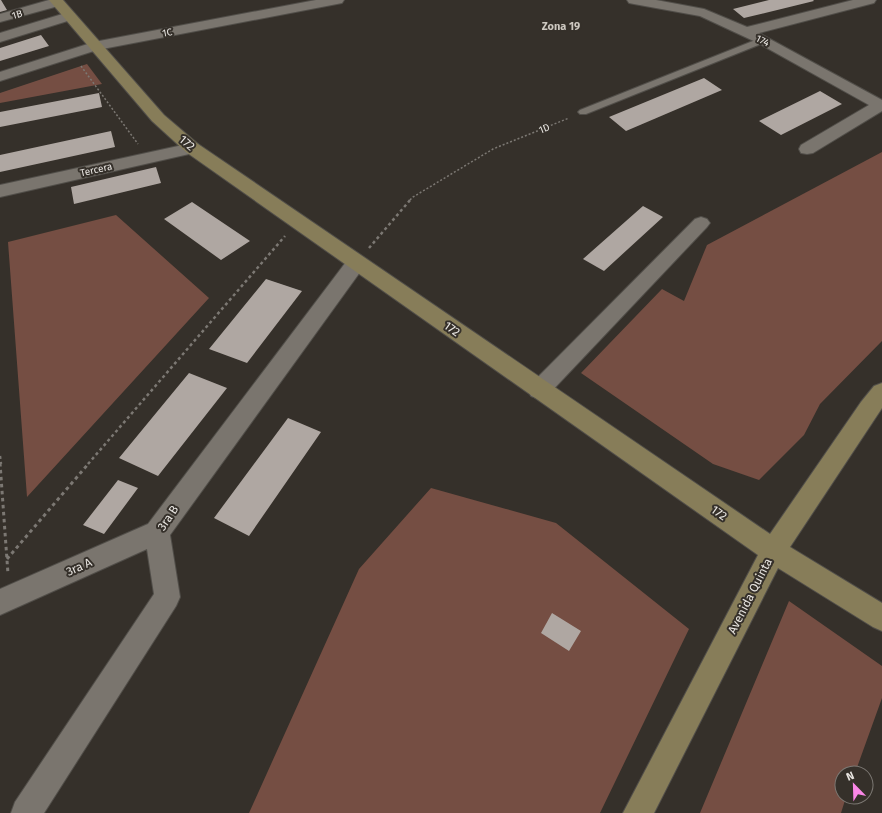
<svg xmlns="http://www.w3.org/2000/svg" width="882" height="813" font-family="'Fira Sans',sans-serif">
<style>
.green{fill:#754e43}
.building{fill:#afa7a2}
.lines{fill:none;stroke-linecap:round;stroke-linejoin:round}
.lane-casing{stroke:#514e49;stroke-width:2}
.street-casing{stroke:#514e49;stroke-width:2}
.secondary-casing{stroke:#514e49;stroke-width:2}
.path-far2{stroke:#7c7873;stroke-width:1.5;stroke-dasharray:2 2;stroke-linecap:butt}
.path-far1{stroke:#7c7873;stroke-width:2.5;stroke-dasharray:3 3;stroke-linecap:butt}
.path{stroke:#7c7873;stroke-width:3;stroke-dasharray:3.5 3.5;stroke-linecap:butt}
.lane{fill:#7a756e;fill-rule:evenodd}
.street{fill:#7a756e;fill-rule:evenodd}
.secondary{fill:#877d59;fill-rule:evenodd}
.labels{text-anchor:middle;stroke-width:4;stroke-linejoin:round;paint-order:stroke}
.far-street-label{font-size:10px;fill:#e9e6e2;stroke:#35302a}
.far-neighbourhood-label{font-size:11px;font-weight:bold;fill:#cdc8c0;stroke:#35302a}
.street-label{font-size:12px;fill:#e9e6e2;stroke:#35302a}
</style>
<rect width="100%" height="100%" fill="#35302a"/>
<path class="green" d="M87,64L102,84L0,103V93Z
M882,152V341L820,404L804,435L759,480L713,464L581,373L662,289L684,301L707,245Z
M116,215L209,298L27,497L8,242Z
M431,488L556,523L689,629L600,813H249L359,569Z
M789,601L882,666V698L855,773H842V797H846L841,813H700Z"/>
<path class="building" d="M0,0H1L7,10L0,12Z
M769,0H813L814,1L744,18L733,9Z
M41,35L49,46L0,61V48Z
M704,78L722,90L626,131L609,117Z
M820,91L842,104L781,135L759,121Z
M99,93L102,107L0,127V112Z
M111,131L115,147L0,172V155Z
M156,167L161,183L74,204L71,187Z
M192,202L250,241L221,260L164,219Z
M643,206L663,217L604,271L583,259Z
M266,279L302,291L247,363L209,349Z
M189,373L227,388L158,476L119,458Z
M288,418L321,432L249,536L214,518Z
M118,480L138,488L104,534L83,525Z
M552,613L581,631L569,651L541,633Z"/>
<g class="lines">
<defs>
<path id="lane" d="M763,37L766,38L767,40L766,42L586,114H580L578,112L580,110Z"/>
<path id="street" d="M49,0H62L64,2L62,5L0,22V14Z
M316,0H344L342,3L337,4L97,50L0,81V72L94,42Z
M627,0H656L704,9L747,27L853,0H876L874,3L759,33L882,100V111L813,153L807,154L801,153L799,149L801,145L869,105L758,43L700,16L634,4L629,3Z
M69,12L74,13L76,16L74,19L0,42V33Z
M192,143L198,144L200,148L198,152L0,197V185Z
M701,217L707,219L710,223L707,227L547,396L539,399L531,396L528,390L531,384L695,219Z
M356,256L363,258L365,263L363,268L170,535L180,597L176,606L44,813H11L15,802L154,594L147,549L0,615V589L148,524L349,258Z"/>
<path id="secondary" d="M49,0H63L164,115L198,144L770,534L861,402L874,386L882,383V408L790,547L882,603V631L873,627L778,568L654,813H623L758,555L186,152L152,121Z"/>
</defs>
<use href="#lane" class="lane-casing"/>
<use href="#street" class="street-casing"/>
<use href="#secondary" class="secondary-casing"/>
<path class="path-far2" d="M81,66L138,144
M410,200L413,197L493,149L569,118"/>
<path class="path-far1" d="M369,248L411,199
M0,456L1,464
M88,464L285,236"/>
<path class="path" d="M0,463L8,574
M7,559L89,463"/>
<use href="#lane" class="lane"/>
<use href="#street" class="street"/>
<use href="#secondary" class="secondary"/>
</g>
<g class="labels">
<g class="far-street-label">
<text transform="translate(17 14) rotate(-16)" y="4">1B</text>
<text transform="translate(167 32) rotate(-11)" y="4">1C</text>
<text transform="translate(763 40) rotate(27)" y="4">174</text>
<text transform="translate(544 128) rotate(-22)" y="4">1D</text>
<text transform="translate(96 169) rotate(-13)" y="4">Tercera</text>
</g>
<g class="far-neighbourhood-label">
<text x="561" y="30">Zona 19</text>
</g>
<g class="street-label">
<text transform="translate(187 143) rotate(40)" y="4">172</text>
<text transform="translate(452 329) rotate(35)" y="4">172</text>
<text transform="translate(719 513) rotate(35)" y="4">172</text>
<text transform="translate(168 518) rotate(-56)" y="4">3ra B</text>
<text transform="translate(79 567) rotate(-24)" y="4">3ra A</text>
<text transform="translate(750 596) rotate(-63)" y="4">Avenida Quinta</text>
</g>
</g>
<g transform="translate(854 785) rotate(337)"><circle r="19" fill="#35302a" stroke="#7d7974"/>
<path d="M0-3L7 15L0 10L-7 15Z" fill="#fa87e7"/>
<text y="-6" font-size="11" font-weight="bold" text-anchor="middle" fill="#e9e6e2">N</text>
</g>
</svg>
